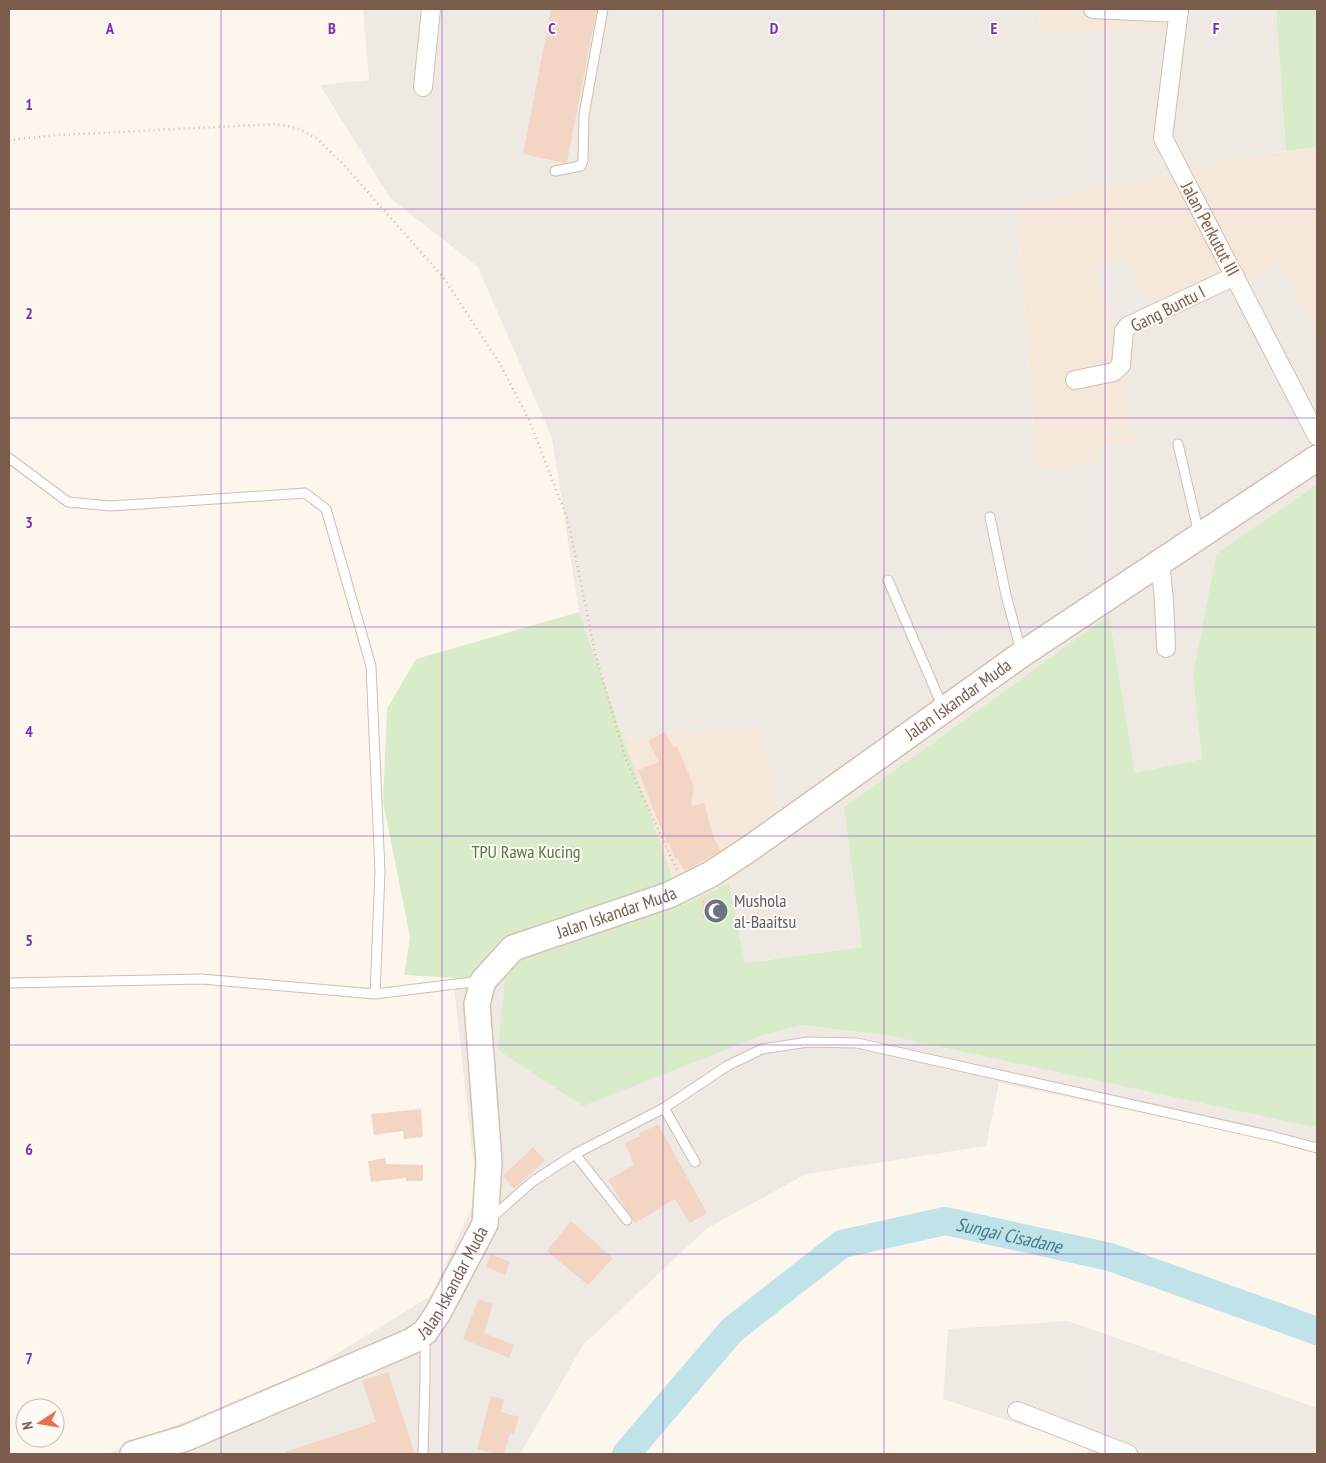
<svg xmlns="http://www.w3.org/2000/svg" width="1326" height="1463" font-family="'PT Sans Narrow',sans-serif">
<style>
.residential{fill:#f5e8da}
.industrial{fill:#efe9e4}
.green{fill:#d8ecc9}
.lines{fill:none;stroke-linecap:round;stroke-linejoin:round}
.river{stroke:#bfe3e8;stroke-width:28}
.building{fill:#f3d5c3}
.lane-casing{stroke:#d1beb0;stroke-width:11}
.street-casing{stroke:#d1beb0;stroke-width:20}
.secondary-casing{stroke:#d6c0b0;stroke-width:28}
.path{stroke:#d9b8a5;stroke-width:2.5;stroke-dasharray:1 4;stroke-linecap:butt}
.lane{stroke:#fff;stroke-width:9}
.street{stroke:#fff;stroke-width:18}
.secondary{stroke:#fff;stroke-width:25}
.grid{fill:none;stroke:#7b2cbf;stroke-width:1;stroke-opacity:0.55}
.labels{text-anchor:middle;stroke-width:4;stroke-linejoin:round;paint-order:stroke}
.street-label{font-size:18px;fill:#7a5c4d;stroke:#fffaf3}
.park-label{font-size:18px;fill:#537a41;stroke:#fffaf3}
.worship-label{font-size:18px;fill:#5b616d;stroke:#fffaf3;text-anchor:start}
.water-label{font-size:19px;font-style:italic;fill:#437c86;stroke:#fffaf3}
.grid-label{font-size:16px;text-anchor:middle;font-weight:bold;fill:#7b2cbf;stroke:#fffaf3;stroke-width:4;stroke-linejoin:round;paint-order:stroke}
</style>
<rect width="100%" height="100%" fill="#fdf6ec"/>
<path class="residential" d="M1039,9H1177V31H1040Z
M1317,147V337L1279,264L1246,285L1153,308L1095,270L1121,345L1135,444L1099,462L1036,470L1017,206L1244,157Z
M760,726L786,833L729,883L682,905L623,738Z"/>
<path class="industrial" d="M363,9H1039L1040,31H1177V9H1276L1286,151L1244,157L1017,206L1036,470L1099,462L1102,444L1135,443L1121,345L1095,270L1123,259L1153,308L1234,271L1246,285L1279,264L1317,337V484L1216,554L1193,675L1202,759L1135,773L1109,615L844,807L862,947L745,963L729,883L786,833L760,726L623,738L579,612L552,438L478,267L390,198L320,85L369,80Z
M453,978L505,981L760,1036L801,1025L885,1035L1317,1128V1150L999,1083L986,1146L806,1174L706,1229L583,1345L520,1454H106L314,1368L432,1295L477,1195Z
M1068,1321L1317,1408V1454H1087L1089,1447L943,1399L948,1329Z"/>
<path class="green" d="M1276,9H1317V147L1286,151Z
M1317,484V1128L885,1035L801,1025L760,1036L583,1106L498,1050L505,981L404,975L410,937L383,802L387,709L416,659L579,612L682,905L729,883L745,963L862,947L844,807L1109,615L1135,773L1202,759L1193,675L1216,554Z"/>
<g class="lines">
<path class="river" id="s1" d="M626,1454L732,1330L842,1244L945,1221L1110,1257L1317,1331"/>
</g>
<path class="building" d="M551,9H597L567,162L564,163L523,154Z
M665,732L674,748L677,746L694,787L691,806L704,803L715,842L716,841L720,851L685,871L677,858L675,859L669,843L667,844L638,770L659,762L648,741Z
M720,899V918H703L702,900Z
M421,1109L423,1137L404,1139L403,1131L374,1135L371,1114Z
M658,1124L707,1213L690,1223L675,1199L635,1223L608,1180L634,1165L625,1143L640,1136L639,1134Z
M533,1147L545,1160L514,1189L503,1176Z
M385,1158L386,1164L423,1165V1181H406V1178L371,1182L368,1161Z
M571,1221L613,1258L588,1285L547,1251Z
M491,1254L510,1262L505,1275L486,1267Z
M478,1299L493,1304L484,1333L514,1345L509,1358L463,1339Z
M388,1372L415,1454H285V1452L376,1422L362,1381Z
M491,1396L504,1399L501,1412L519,1417L514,1434L510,1433L504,1454H497L477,1449Z"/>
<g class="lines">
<defs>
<path id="lane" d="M555,171L581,166L583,160L584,115L603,9
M1178,444L1199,534
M9,458L68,502L111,506L305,493L326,509L371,666L380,872L375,994
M990,517L1006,595L1021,651
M888,580L943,708
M9,983L202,979L375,994L480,981
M664,1108L695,1162
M575,1154L627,1220
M489,1220L532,1182L575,1154L664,1108L727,1066L762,1049L808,1042L857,1043L1272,1136L1317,1148
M423,1454L425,1380V1335"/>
<path id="street" d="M1093,9L1179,13
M1179,9L1163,138L1317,436
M423,87L431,9
M1075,380L1114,372L1121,365L1124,331L1128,326L1235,276
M1160,562L1164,600L1166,648
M1017,1411L1128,1454"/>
<g id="secondary">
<path id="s2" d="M133,1454L186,1438L412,1341L425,1332L438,1313L485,1224L489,1162L477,1004L483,981L513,948L669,895L711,874L752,847L1022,654L1317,458"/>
</g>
</defs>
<use href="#lane" class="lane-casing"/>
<use href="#street" class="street-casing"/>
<use href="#secondary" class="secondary-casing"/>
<path class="path" d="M9,140L58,135L276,124L297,128L316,138L342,163L443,277L500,364L529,420L568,520L595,653L626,760L677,870"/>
<use href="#lane" class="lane"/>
<use href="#street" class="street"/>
<use href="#secondary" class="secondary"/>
</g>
<path class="grid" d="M221,9V1454M442,9V1454M663,9V1454M884,9V1454M1105,9V1454M9,209H1317M9,418H1317M9,627H1317M9,836H1317M9,1045H1317M9,1254H1317"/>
<defs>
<symbol id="mosque-disc" viewBox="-11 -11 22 22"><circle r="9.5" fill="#6b7280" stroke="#fffaf3"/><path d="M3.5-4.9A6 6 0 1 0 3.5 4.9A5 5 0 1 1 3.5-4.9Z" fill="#fff"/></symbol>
</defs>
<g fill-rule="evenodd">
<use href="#mosque-disc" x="702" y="897" width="28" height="28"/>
</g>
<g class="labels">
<g class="street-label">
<text transform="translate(1210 229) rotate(62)" y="6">Jalan Perkutut III</text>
<text transform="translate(1168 309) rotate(-27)" y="6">Gang Buntu I</text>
<text dy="6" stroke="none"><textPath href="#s2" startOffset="1244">Jalan Iskandar Muda</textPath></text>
<text dy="6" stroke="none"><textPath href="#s2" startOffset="839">Jalan Iskandar Muda</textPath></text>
<text dy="6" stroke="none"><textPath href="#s2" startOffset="374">Jalan Iskandar Muda</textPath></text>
</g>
<g class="park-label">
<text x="526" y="858">TPU Rawa Kucing</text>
</g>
<g class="worship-label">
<text x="734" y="907">Mushola<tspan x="734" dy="21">al-Baaitsu</tspan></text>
</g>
<g class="water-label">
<text dy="7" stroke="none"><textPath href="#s1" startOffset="474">Sungai Cisadane</textPath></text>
</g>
</g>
<g class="grid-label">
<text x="110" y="34">A</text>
<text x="332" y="34">B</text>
<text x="552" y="34">C</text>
<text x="774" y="34">D</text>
<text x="994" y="34">E</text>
<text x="1216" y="34">F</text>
<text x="29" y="110">1</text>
<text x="29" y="319">2</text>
<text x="29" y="528">3</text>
<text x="29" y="737">4</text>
<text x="29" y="946">5</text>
<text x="29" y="1155">6</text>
<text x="29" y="1364">7</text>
</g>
<rect width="1326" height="1463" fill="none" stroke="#7a5c4d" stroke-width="20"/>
<g transform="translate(40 1423) rotate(258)"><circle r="24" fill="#fffaf3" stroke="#cabbb1"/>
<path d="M0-4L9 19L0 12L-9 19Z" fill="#e76f51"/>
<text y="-8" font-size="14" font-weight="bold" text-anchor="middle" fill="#7a5c4d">N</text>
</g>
</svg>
